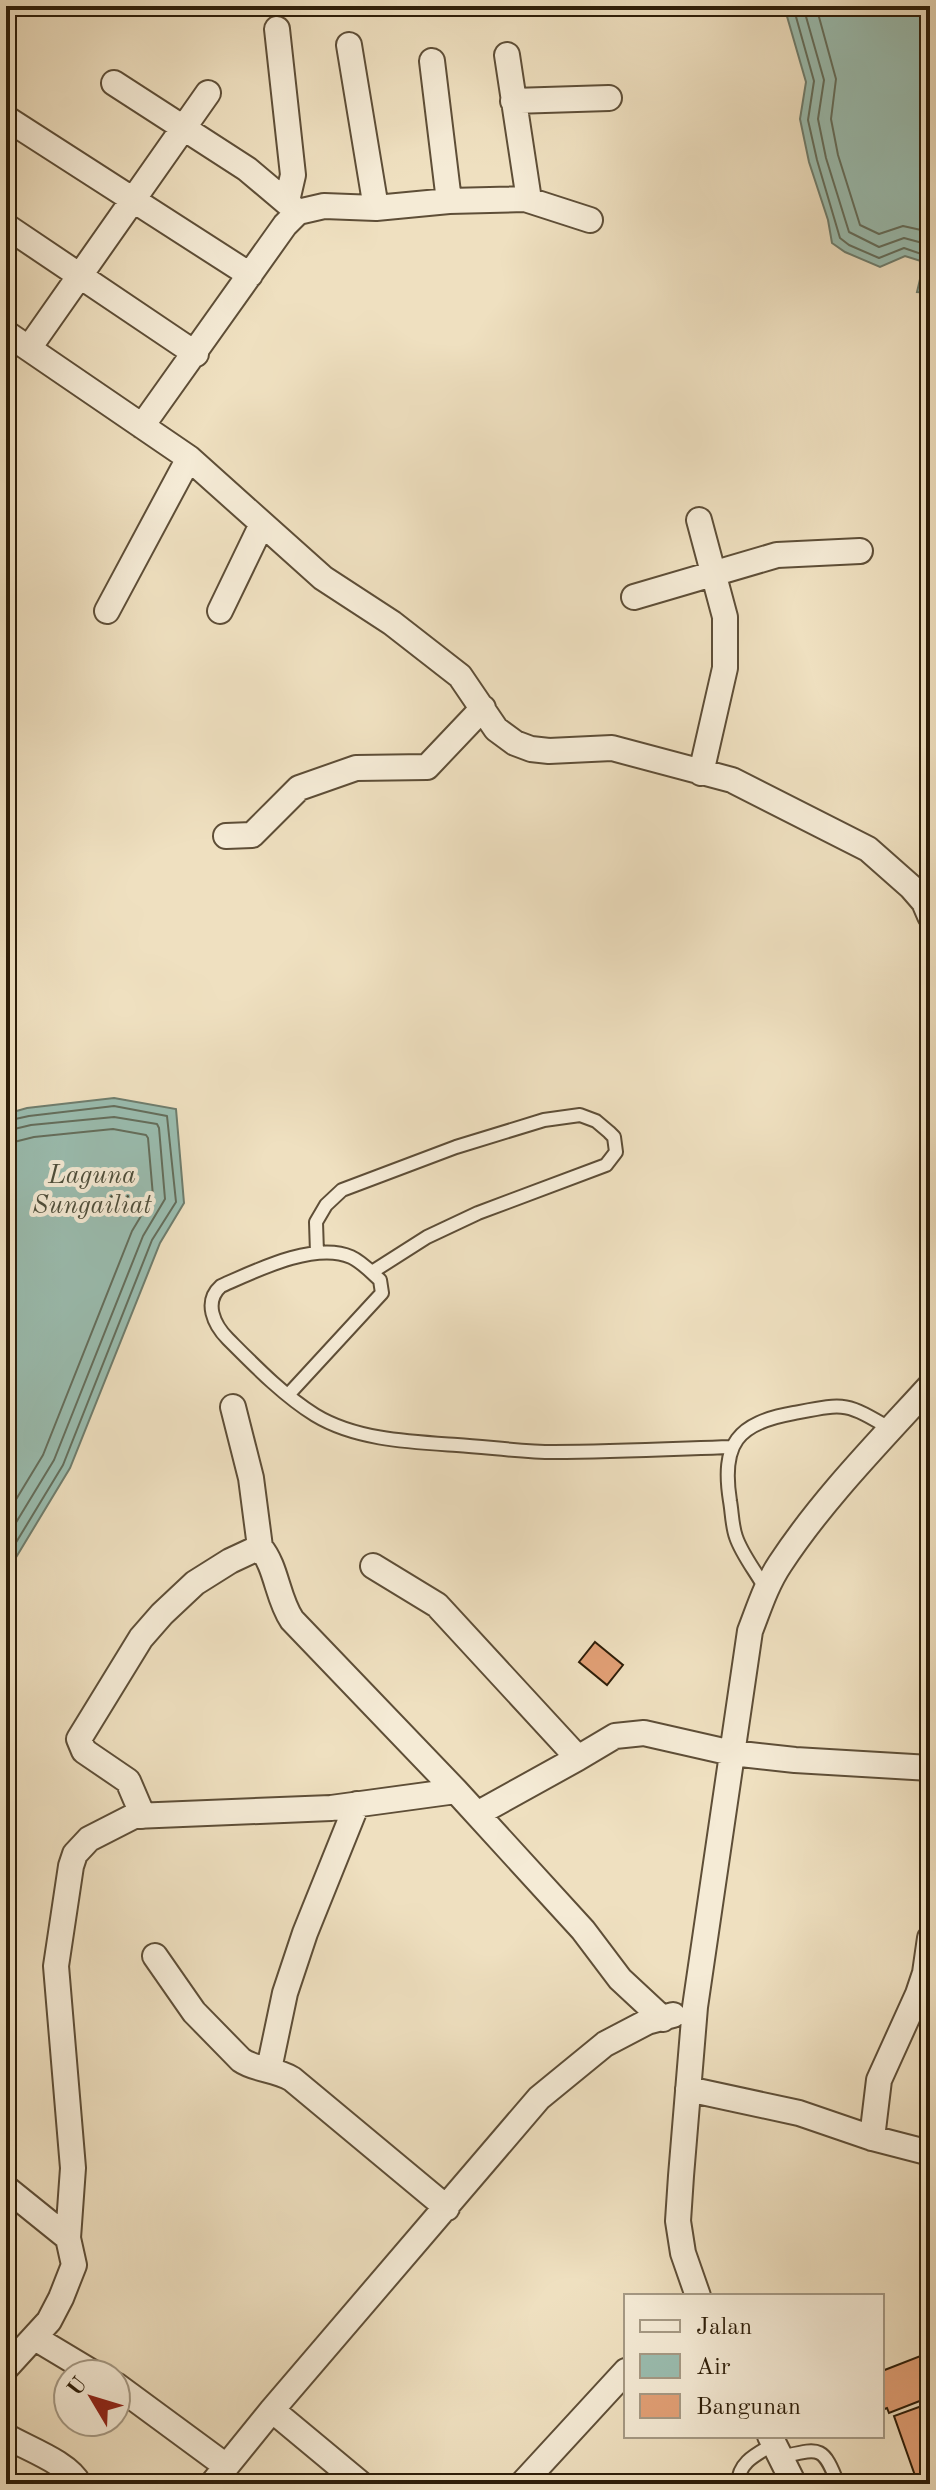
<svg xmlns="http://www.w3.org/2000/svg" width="936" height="2490" font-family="'Old Standard TT',serif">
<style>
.water{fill:#9abdb0;stroke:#6f7d6d;stroke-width:2}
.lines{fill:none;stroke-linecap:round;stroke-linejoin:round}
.shore{stroke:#646e5c;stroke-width:2}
.building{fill:#e2a076;stroke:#2e1e09;stroke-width:2}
.lane-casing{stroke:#5e4e37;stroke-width:16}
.street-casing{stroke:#5e4e37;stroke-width:28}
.lane{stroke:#f5ebd6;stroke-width:12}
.street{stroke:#f5ebd6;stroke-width:24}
.labels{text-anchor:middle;stroke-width:8;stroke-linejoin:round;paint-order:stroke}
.water-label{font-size:26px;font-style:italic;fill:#4e4e3b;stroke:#f5ebd6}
</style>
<rect width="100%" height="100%" fill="#efe0c0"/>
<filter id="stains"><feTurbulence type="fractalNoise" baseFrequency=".0025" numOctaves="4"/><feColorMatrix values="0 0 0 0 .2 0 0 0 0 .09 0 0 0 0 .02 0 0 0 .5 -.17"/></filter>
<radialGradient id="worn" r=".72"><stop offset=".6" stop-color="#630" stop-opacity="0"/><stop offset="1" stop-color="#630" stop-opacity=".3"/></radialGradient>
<path class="water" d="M784,6H930V293L917,292L924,262L905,256L880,267L845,252L832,243L828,220L809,162L800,119L806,82Z
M114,1098L176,1109L184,1203L160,1243L70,1468L6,1574V1114L27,1108Z"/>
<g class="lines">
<path class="shore" d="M793,6L814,81L808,120L817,160L840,238L849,245L879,258L904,248L930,257
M803,6L824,80L818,119L826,158L849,232L879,247L904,238L930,245
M816,6L836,79L831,119L838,155L860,225L879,234L903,226L930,232
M6,1121L29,1116L114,1106L167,1116L176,1202L152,1240L63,1465L6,1559
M6,1131L31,1125L114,1117L157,1124L159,1128L165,1199L143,1236L54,1460L6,1539
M6,1144L34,1137L113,1129L146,1135L148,1138L153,1196L132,1231L43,1455L6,1516"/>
</g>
<path class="building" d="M595,1642L623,1665L607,1685L579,1662Z
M923,2355L930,2374V2397L889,2413L887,2408L882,2410V2371Z
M930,2403V2484H918L894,2416Z"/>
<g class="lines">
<defs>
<path id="lane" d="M317,1253L316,1222L326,1205L342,1190L456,1147L544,1120L580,1115L596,1121L609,1132L614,1137L616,1152L606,1165L478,1213L427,1237L372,1272
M288,1395L382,1293L380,1280C372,1273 362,1262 351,1257C315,1241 255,1271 221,1286C203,1302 214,1325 228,1339C255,1366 283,1395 315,1415C356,1440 411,1442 457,1445C489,1447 522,1452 554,1452C613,1452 672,1449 730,1447
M766,1590C757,1573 742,1555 736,1537C732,1526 732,1512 730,1501C721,1444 737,1423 794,1413C846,1403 845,1402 891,1429
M781,2457C820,2448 823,2445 838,2484
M738,2484C738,2462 757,2454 774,2444"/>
<path id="street" d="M277,29L293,175L287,201
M349,45L376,208
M507,55L529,200
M432,61L449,201
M114,83L247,169L298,212
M513,101L609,98
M6,118L250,275
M6,226L196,354
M6,333L189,458L323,578L392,623L460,676L496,729L515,743L531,749L549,751L612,748L732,780L868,849L911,887L924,902L930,916
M29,348L208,93
M142,426L285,225L298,212L324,206L376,208L449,201L525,199L590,220
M699,520L725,617V668L701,773
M634,597L777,555L860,551
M107,611L189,458
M220,611L262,524
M226,836L252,835L299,788L356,768L427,767L483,708
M233,1407L251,1478L260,1547
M373,1566L437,1605L578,1758L615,1736L644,1733L732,1753L795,1760L930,1768
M477,1814L578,1758
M143,1816L128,1781L84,1751L79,1739L141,1638L162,1614L195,1583L230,1561L260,1547C277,1567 277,1598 292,1620L456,1791L583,1930L620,1979L663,2019
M155,1956L194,2012L241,2060C255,2070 276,2069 292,2079L447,2208
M269,2069L285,1993L305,1933L357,1804
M688,2089L799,2113L872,2138L930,2153
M872,2138L879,2080L918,1994L925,1973L930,1938
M6,2188L68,2238
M698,2296L683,2253L678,2221L681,2176L695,2007L750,1631C759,1608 766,1585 780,1564C822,1500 878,1443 930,1386
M35,2338L95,2374
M6,2368L49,2321L61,2298L74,2265L68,2238L73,2168L56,1966L71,1866L75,1854L89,1839L134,1816L331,1808L456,1791
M116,2385L226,2466
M272,2410L361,2484
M6,2436C26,2448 69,2463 79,2484
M770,2436L794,2484
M212,2484L272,2410L539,2098L605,2044L647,2022L673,2015
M522,2484L626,2371"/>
</defs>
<use href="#lane" class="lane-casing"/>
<use href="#street" class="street-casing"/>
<use href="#lane" class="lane"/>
<use href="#street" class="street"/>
</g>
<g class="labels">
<g class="water-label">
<text x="92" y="1183">Laguna<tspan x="92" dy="30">Sungailiat</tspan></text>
</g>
</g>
<rect width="936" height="2490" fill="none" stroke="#efe0c0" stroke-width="32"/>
<rect x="8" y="8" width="920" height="2474" fill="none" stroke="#2e1e09" stroke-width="4"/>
<rect x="16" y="16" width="904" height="2458" fill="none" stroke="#2e1e09" stroke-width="2"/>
<rect x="624" y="2294" width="260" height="144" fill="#f5ebd6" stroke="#a59984" stroke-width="2"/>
<rect x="640" y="2320" width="40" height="12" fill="#f5ebd6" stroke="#a59984" stroke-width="2"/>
<text x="696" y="2334" font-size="24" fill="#2e1e09">Jalan</text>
<rect x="640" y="2354" width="40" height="24" fill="#9abdb0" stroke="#a59984" stroke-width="2"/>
<text x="696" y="2374" font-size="24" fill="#2e1e09">Air</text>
<rect x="640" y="2394" width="40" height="24" fill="#e2a076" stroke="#a59984" stroke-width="2"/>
<text x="696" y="2414" font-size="24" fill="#2e1e09">Bangunan</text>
<g transform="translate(92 2398) rotate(308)"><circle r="38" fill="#f5ebd6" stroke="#a59984" stroke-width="2"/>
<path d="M0-6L14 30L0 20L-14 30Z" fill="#8f2418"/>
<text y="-12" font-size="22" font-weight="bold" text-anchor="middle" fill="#2e1e09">U</text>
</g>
<rect width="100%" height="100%" filter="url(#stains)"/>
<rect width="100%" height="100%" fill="url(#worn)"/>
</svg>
